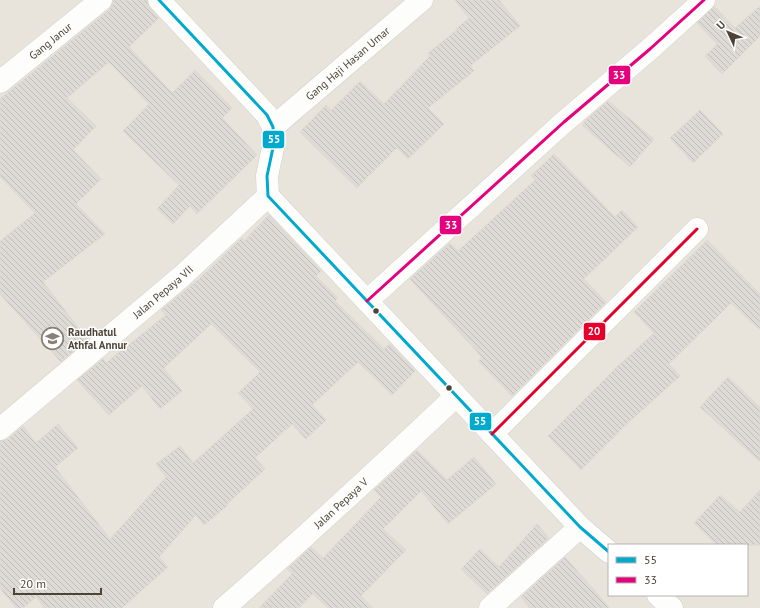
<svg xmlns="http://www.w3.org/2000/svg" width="760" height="608" font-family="'PT Sans',sans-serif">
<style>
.residential{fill:#e9e4db;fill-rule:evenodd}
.building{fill:url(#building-back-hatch);stroke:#ddd9d3}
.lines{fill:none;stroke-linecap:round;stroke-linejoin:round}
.minor-casing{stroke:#d2d0cb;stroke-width:23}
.minor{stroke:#fdfdfc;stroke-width:22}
.bus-1-casing{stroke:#fff;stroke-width:6}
.bus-2-casing{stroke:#fff;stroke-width:6}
.bus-3-casing{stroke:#fff;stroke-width:6}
.bus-1{stroke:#00a9ce;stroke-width:3}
.bus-2{stroke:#e5007d;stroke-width:3}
.bus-3{stroke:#e4002b;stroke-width:3}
.bus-dot{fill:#4d4437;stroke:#fff;stroke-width:1.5}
.labels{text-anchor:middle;stroke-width:3;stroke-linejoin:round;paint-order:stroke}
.street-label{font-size:11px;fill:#4d4437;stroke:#fff}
.poi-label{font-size:11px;font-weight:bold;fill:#4d4437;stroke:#fff;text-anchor:start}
.line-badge{stroke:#fff;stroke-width:1.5}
.badge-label{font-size:11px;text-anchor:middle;font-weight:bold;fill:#fff}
</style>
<defs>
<pattern id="building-back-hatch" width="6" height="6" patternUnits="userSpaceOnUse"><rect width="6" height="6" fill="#dedbd6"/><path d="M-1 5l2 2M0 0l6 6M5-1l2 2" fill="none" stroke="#c0bdb8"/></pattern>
</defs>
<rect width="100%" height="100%" fill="#f4f2ee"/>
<path class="residential" d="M0,0H760V608H0ZM609,545H747V595H609Z"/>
<path class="building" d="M114,0H147L150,8L159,18L129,47L172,93L195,70L232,108L222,118L257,155L197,214L190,206L173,224L157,209L179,185L123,131L149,104L109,62L67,98L96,126L73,150L101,179L76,204L105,234L43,282L87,339L61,362L0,294V241L35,213L0,177V99L109,10L112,5Z
M454,0H499L520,26L470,66L474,71L428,108L444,124L408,159L397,148L357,188L300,132L326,105L331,110L360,81L384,104L430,56L428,53L457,30L456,29L469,18Z
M714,6L735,28L760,6V36L722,74L705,56L717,44L697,23Z
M608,101L654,139L630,167L582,125L588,118Z
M700,110L723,134L693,163L670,138Z
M554,154L615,217L622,210L638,227L584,279L606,302L512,396L478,361L482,357L410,279L450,243L458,251L535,180L531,176Z
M269,215L321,271L316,276L338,298L335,301L384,349L390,344L415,371L392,395L358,362L312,405L326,420L306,439L292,424L255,458L265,469L226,505L227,506L204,525L196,515L159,557L168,567L122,608H44L36,597L23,608H16L0,588V441L8,439L23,426L36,443L58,424L78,448L55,467L110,539L166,477L156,464L180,446L193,463L253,409L238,393L260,372L211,324L164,368L182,391L160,409L142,386L109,415L77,380L103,359L106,363L166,315L161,310L198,280L242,238L244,241Z
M707,240L760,294V330L731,303L669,364L680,376L628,423L581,470L548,436L616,368L654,333L634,312Z
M728,377L760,407V462L700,407Z
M417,450L447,480L474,457L496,484L448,524L421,491L383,529L406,550L361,596L373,608H328L313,594L299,608H259L292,574L287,569L311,547L323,558L381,497L374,490Z
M760,490V545H717L694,523L720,495L740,512Z
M537,524L549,538L487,594L461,569L480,549L499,567Z
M565,557L610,608H530L521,597Z"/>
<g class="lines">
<defs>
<g id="minor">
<path d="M159,0L267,115L273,127L274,143L267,176L268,196L580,527L609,552"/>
<path id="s1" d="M0,82L101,0"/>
<path id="s2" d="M273,127L422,0"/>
<path d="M367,301L564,122L650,49L704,0"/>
<path id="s3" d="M0,429L182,276L268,196"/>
<path d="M492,434L697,229"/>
<path d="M658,595L672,608"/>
<path id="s4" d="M224,608C303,539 380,468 456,396"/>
<path d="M490,608L580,527"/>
</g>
</defs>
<use href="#minor" class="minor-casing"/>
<use href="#minor" class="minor"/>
<defs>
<path id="bus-1" d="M159,0L267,115L273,127L274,143L267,176L268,196L580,527L609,552"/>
<path id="bus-2" d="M367,301L564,122L650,49L704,0"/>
<path id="bus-3" d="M492,434L697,229"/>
</defs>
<use href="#bus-1" class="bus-1-casing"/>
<use href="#bus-2" class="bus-2-casing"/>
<use href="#bus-3" class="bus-3-casing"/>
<use href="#bus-1" class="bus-1"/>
<use href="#bus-2" class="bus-2"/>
<use href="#bus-3" class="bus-3"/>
</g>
<defs>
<symbol id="school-ring" viewBox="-11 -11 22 22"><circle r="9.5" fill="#fff" stroke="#878177" stroke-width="1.5"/><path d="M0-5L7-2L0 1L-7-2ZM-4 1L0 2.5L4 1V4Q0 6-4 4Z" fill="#878177"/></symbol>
</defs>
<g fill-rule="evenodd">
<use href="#school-ring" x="40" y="326" width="25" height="25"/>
</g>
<g class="bus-dot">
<circle cx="376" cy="311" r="3.5"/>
<circle cx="449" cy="388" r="3.5"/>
</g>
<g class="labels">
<g class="street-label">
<text dy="4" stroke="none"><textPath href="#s1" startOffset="65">Gang Janur</textPath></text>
<text dy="4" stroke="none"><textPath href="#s2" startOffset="98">Gang Haji Hasan Umar</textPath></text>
<text dy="4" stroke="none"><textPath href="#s3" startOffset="213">Jalan Pepaya VII</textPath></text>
<text dy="4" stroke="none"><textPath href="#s4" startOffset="157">Jalan Pepaya V</textPath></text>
</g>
<g class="poi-label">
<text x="68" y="336">Raudhatul<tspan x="68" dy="13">Athfal Annur</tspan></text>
</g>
</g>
<g class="line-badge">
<rect x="608" y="65" width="23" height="20" rx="4" fill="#e5007d"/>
<rect x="262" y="130" width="23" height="19" rx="4" fill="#00a9ce"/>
<rect x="439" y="215" width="23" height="20" rx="4" fill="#e5007d"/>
<rect x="583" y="322" width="23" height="19" rx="4" fill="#e4002b"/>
<rect x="469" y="412" width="23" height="19" rx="4" fill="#00a9ce"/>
</g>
<g class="badge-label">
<text x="619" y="79">33</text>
<text x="274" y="143">55</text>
<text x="451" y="229">33</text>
<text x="594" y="335">20</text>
<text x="480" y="425">55</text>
</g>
<rect x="608" y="544" width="140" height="52" fill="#ffffff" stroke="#b8b4af"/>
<rect x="616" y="557" width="20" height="6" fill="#00a9ce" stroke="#b8b4af"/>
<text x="644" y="564" font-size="12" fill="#4d4437">55</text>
<rect x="616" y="577" width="20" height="6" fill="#e5007d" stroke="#b8b4af"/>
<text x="644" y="584" font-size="12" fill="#4d4437">33</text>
<g transform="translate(728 32) rotate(314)" stroke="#ffffff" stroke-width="3" paint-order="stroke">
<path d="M0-3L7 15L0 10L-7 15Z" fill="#4d4437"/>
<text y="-6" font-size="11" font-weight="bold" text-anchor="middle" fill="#4d4437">U</text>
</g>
<path d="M14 588v6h87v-6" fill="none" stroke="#4d4437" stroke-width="2"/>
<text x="20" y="588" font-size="12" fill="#4d4437" stroke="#ffffff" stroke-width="3" paint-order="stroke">20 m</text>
</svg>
